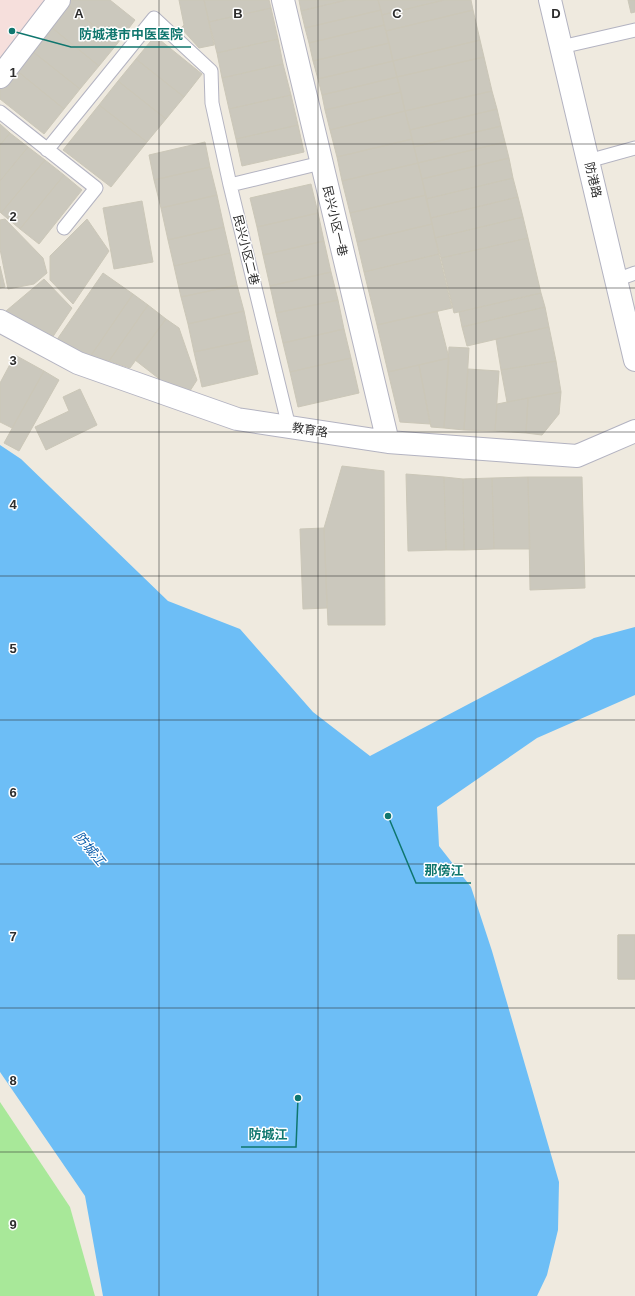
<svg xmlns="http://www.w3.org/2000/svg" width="635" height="1296" font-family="Helvetica,'Noto Sans SC',sans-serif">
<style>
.medical{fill:#f6dfdc}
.green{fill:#a8e899}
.water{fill:#6dbef6}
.building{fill:#cbc8bd;stroke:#cbc7b8}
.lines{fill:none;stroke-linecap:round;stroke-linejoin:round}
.lane-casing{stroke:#b3b3c1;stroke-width:15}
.street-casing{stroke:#b3b3c1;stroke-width:24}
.secondary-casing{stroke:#b3b3c1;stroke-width:24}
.lane{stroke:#fff;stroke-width:13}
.street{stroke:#fff;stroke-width:22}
.secondary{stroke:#fff;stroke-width:22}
.grid{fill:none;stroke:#2d2d2d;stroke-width:1;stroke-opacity:0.55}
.labels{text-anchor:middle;stroke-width:3;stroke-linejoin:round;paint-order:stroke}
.street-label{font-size:12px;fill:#2d2d2d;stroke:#fff}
.water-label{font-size:13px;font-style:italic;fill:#0559a9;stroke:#fff}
.grid-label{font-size:13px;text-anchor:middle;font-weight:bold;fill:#2d2d2d;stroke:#fff;stroke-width:3;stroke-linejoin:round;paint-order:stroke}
.leader{fill:none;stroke:#0f766e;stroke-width:1.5}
.callout-dot{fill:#0f766e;stroke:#fff;stroke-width:1.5}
.callout-label{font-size:13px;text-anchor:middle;font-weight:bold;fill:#0f766e;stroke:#fff;stroke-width:3;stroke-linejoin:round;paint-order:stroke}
</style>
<rect width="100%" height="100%" fill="#efeadf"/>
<path class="medical" d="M0,0H47L0,62Z"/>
<path class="green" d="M0,1102L70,1207L95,1296H0Z"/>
<path class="water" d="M0,445L21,459L168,601L240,629L313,712L370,756L594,638L635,627V695L537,738L437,807L439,846L471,887L492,951L559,1182L558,1230L547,1275L537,1296H103L85,1196L0,1072Z"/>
<path class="building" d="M72,0H110L135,20L117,44L68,5Z
M179,0H204L214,45L199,48L181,28L184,25Z
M204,0H269L271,8L209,22Z
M299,0H346L301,11Z
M346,0H378L381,10L305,28L301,11Z
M378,0H444L382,15Z
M444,0H471L473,10L386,31L382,15Z
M628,0H635V12L631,13Z
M68,5L117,44L99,66L51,27Z
M271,8L278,39L217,53L209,22Z
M381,10L384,25L309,43L305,28Z
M473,10L480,40L393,61L386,31Z
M384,25L389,43L313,61L309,43Z
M51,27L99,66L80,89L32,51Z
M155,36L202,74L184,97L136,59Z
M278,39L283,64L222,78L217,53Z
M480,40L484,57L397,77L393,61Z
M389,43L393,61L318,79L313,61Z
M32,51L80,89L64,109L16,70Z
M484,57L492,91L405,111L397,77Z
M136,59L184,97L166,119L118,81Z
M393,61L397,77L322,95L318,79Z
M283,64L291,95L229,109L222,78Z
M16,70L64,109L44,134L0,99V90Z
M397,77L401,92L325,110L322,95Z
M118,81L166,119L147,142L99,105Z
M492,91L497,109L410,130L405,111Z
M401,92L405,111L330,130L325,110Z
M291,95L298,125L236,139L229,109Z
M99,105L147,142L111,187L63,150Z
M497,109L501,126L414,147L410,130Z
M405,111L412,139L337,157L330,130Z
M0,124L10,133L0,145Z
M298,125L304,152L242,166L236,139Z
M501,126L505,142L418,163L414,147Z
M10,133L28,147L0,181V145Z
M412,139L418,163L342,181L337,157Z
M205,142L210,167L154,180L149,155Z
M505,142L509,158L422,179L418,163Z
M28,147L45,160L1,213L0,212V181Z
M509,158L513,178L426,199L422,179Z
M45,160L64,175L20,229L1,213Z
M418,163L426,195L350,213L342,181Z
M210,167L217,195L161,208L154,180Z
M64,175L82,190L39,244L20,229Z
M513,178L518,197L431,218L426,199Z
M311,184L318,213L257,227L250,198Z
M217,195L224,227L168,240L161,208Z
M426,195L432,224L357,242L350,213Z
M518,197L523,217L435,238L431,218Z
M142,201L153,262L114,269L103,208Z
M318,213L324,241L263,255L257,227Z
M523,217L528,238L441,258L435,238Z
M5,219L43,258L47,273L34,284L8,289L0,249V220Z
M87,219L109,251L73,304L50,280V256Z
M432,224L439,254L364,272L357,242Z
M224,227L230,253L174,266L168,240Z
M528,238L541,293L454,313L441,258Z
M324,241L331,272L270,286L263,255Z
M230,253L237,285L181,297L174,266Z
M439,254L452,308L377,325L364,272Z
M0,266L5,287L0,288Z
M331,272L338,300L276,313L270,286Z
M103,273L133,294L90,357L56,341Z
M44,279L72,308L50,341L6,311Z
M237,285L244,311L188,324L181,297Z
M541,293L545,307L462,327L459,312Z
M133,294L148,305L109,361L90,357Z
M338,300L344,329L283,343L276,313Z
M148,305L166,319L130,368L109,361Z
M545,307L549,327L467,346L462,327Z
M244,311L250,340L194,352L188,324Z
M437,311L449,358L388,372L377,325Z
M166,319L179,328L197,380L188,394L171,388L135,360Z
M549,327L556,361L501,370L496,339Z
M344,329L351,358L290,372L283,343Z
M250,340L258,374L202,387L194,352Z
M449,347L469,348L464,430L444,428Z
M15,355L44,371L12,428L0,422V383Z
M351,358L359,393L298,407L290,372Z
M449,358L444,428L431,427L419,365Z
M556,361L561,392L507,402L501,370Z
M419,365L430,424L400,422L388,372Z
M468,369L499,371L495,431L464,430Z
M44,371L59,380L19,451L4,443Z
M80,389L97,425L46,450L35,427L69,411L63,397Z
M561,392L559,414L542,435L526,433L528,398Z
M528,398L526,433L495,431L497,404Z
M342,466L384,471L385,625H328L324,528Z
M406,474L444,477L446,550L408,551Z
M444,477L463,479L464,550H446Z
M528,477L530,549H494L492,478Z
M528,477H582L585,588L530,590Z
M492,478L494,549L464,550L463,479Z
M324,528L327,608L303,609L300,529Z
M618,935H635V979H618Z
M618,935H635V979H618Z"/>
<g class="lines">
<defs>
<path id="lane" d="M561,47L635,30
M0,112L96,188L64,228
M47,150L154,18L211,71L212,103L230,185L289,427
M588,161L635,148
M230,185L321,163
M616,280L635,273"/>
<path id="street" d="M283,0L388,442
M0,77L59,0
M0,321L78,363L237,419L388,442L577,456L635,431"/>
<path id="secondary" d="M550,0L635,360"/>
</defs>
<use href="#lane" class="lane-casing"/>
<use href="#street" class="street-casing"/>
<use href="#secondary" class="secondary-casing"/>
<use href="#lane" class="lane"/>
<use href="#street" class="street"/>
<use href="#secondary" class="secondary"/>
</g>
<path class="grid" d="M159,0V1296M318,0V1296M476,0V1296M0,144H635M0,288H635M0,432H635M0,576H635M0,720H635M0,864H635M0,1008H635M0,1152H635"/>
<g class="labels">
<g class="street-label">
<text transform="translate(593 180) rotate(77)" y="4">防港路</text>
<text transform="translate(335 221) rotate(77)" y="4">民兴小区一巷</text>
<text transform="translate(246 250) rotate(76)" y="4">民兴小区二巷</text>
<text transform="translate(310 430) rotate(9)" y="4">教育路</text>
</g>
<g class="water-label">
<text transform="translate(90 848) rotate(50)" y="5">防城江</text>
</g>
</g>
<g class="grid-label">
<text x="79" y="18">A</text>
<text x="238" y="18">B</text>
<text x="397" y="18">C</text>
<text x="556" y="18">D</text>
<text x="13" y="77">1</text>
<text x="13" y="221">2</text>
<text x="13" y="365">3</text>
<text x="13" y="509">4</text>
<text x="13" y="653">5</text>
<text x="13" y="797">6</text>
<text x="13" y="941">7</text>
<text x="13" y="1085">8</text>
<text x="13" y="1229">9</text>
</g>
<path class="leader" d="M12 31L71 47H191M388 816L416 883H471M298 1098L296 1147H241"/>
<g class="callout-dot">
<circle cx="12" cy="31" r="4"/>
<circle cx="388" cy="816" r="4"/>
<circle cx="298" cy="1098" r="4"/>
</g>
<g class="callout-label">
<text x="131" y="39">防城港市中医医院</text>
<text x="444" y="875">那傍江</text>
<text x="268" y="1139">防城江</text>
</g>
</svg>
